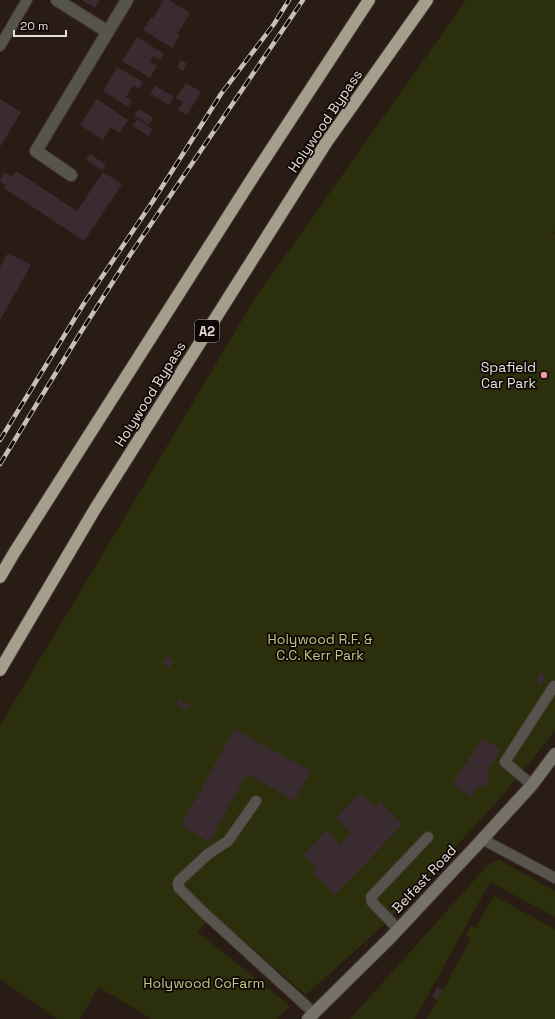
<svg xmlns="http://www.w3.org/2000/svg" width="555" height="1019" font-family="'Space Grotesk',sans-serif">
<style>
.green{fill:#2c2f0c}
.building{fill:#3a2b31}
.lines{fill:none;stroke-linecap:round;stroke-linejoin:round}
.lane-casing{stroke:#433730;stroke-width:12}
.street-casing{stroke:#433730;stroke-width:14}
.secondary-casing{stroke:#433730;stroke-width:14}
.highway-casing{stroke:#433730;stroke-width:14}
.lane{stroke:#57544d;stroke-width:10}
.street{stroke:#57544d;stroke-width:12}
.secondary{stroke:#767267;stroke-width:12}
.highway{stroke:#a59e8d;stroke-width:12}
.rail-casing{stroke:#c9bfba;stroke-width:4.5}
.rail{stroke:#0d0805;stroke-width:3;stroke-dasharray:9;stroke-linecap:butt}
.poi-dot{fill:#f29aac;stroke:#0d0805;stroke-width:1.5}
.labels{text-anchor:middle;stroke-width:3.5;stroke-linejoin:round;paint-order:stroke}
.shield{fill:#0d0805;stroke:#a59c99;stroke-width:1}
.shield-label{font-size:13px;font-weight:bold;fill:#e6dcd8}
.street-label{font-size:14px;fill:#e6dcd8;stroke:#0d0805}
.poi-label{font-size:14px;fill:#e6dcd8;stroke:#0d0805;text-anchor:end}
.park-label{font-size:14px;fill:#bfc586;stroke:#0d0805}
</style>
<rect width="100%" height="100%" fill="#291c15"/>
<path class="green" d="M466,0H555V231L554,233L555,234V731L503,795L388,921L306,995L213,914L198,932L290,1006L277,1019H151L138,1010L98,987L80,1019H57L0,979V726L254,300Z
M499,860L555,891V917L490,882L415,1019H350L488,865Z
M494,896L555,929V1019H427L471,938L466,935L471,925L476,928Z"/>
<path class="building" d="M82,0H100L95,8Z
M164,0H169L190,13L178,33L180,35L172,48L143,30L151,17L153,18Z
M137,37L164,54L160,60L153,56L150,62L157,66L150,78L122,61Z
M181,60L187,64L183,71L177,67Z
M117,67L143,82L139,89L133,86L126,97L132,101L128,107L103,91Z
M186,83L201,92L187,115L178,110L183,102L176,98Z
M155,86L174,97L169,105L150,94Z
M0,99L21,112L0,147Z
M97,99L128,120L119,133L111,127L103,140L80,125Z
M139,109L153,118L149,125L134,115Z
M137,119L153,129L148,136L133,126Z
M90,154L106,165L102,170L86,160Z
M16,171L77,211L103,172L122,184L84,241L4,188L6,186L0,180L5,172L12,177Z
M8,253L31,265L0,320V267Z
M167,656L174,661L169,668L162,663Z
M541,672L546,676L540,685L535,681Z
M180,699L190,705L186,711L176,704Z
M234,729L311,771L294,801L247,774L209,842L181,826Z
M482,738L501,750L486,773L491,776L484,788L479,785L472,797L452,785Z
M360,793L375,807L380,802L403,824L335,895L313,873L317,869L303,855L326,830L340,844L351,833L336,818Z
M437,987L443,990L437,1000L432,997Z"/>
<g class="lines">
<defs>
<path id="lane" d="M0,46L27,0
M532,785L505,762L554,686
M256,801L228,841L208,854L179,881L178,884L179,888L202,911L314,1013
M482,839L555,878
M398,929L372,902L371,897L428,837"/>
<path id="street" d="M57,0L108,32
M71,175L36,151L127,0"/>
<path id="secondary" d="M308,1019L391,937L477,845L532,785L555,754"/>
<path id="highway" d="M0,577L14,553L255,174L369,0
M0,670L95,509L326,143L427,0"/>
</defs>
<use href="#lane" class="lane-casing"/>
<use href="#street" class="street-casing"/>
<use href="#secondary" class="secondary-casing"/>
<use href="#highway" class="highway-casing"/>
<use href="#lane" class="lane"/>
<use href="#street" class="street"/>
<use href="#secondary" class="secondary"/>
<use href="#highway" class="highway"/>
<defs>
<path id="rail" d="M0,440L83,305L153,201L221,94L274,24L289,0
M0,464L79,335L130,255L303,0"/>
</defs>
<use href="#rail" class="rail-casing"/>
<use href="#rail" class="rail"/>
</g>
<circle class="poi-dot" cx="544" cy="375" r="4"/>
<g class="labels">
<rect class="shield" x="195" y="320" width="24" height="22" rx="3"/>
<g class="shield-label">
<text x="207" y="336">A2</text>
</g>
<g class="street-label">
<text transform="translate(325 121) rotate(-56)" y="5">Holywood Bypass</text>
<text transform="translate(150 394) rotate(-58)" y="5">Holywood Bypass</text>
<text transform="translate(424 879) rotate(-47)" y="5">Belfast Road</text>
</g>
<g class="poi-label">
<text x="536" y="372">Spafield<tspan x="536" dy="16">Car Park</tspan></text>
</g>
<g class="park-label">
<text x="320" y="644">Holywood R.F. &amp;<tspan x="320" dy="16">C.C. Kerr Park</tspan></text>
<text x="204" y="988">Holywood CoFarm</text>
</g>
</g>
<path d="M14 30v6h52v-6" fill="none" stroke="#e6dcd8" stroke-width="2"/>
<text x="20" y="30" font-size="12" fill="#e6dcd8" stroke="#0d0805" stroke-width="3" paint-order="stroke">20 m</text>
</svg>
